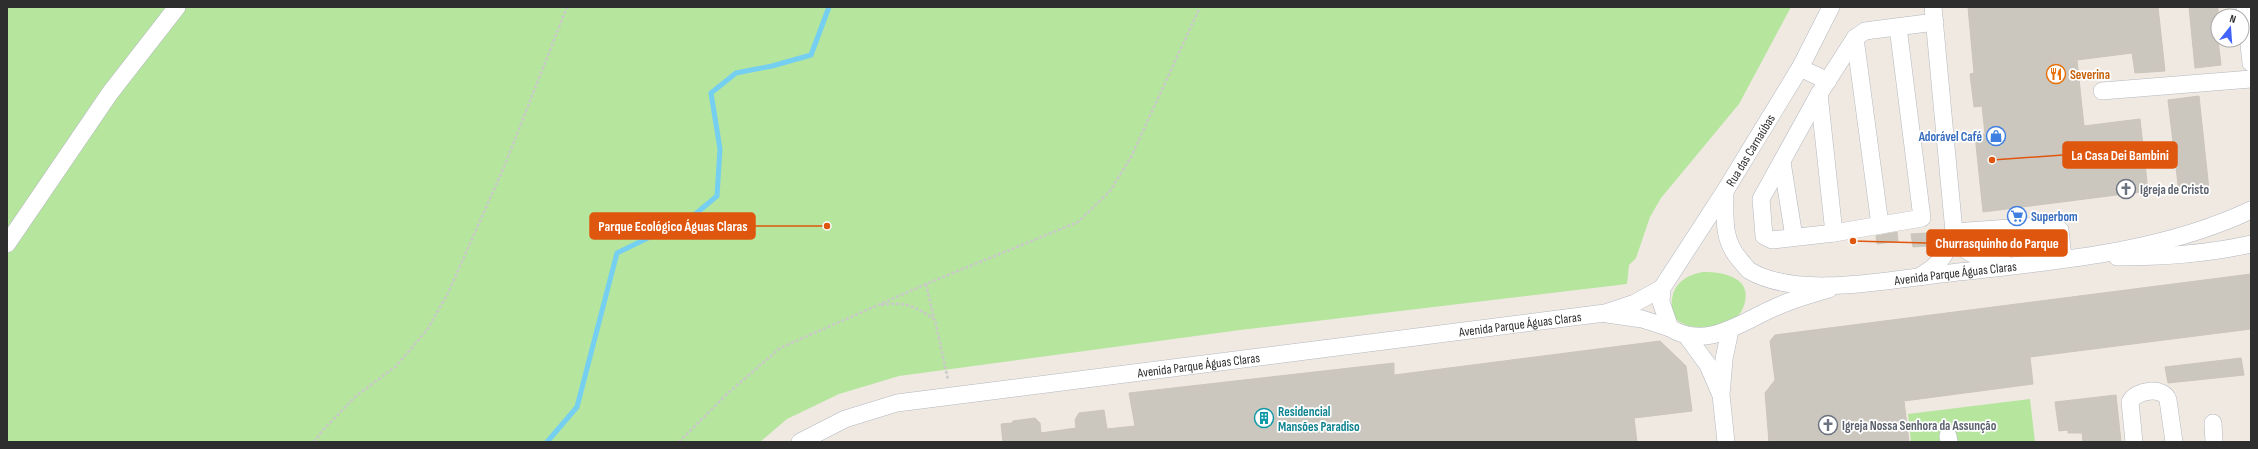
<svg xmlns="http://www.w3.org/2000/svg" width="2258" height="449" font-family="'Sofia Sans Condensed',sans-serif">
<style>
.green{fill:#b6e59e}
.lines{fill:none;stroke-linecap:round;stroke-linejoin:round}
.stream{stroke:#75cff0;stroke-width:5}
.building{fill:#cbc7bf;stroke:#cbc5ba}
.minor-casing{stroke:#b4b7c1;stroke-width:18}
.path{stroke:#c9c9c9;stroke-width:2.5;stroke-dasharray:3 2;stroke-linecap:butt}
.minor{stroke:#fff;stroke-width:17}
.labels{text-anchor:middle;stroke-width:3.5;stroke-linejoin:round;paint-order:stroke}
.food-label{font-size:13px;font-weight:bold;fill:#c56008;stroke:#fff;text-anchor:start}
.shop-label{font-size:13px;font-weight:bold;fill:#366cbe;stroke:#fff;text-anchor:end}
.street-label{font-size:13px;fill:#2e2e2e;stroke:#fff}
.worship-label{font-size:13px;font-weight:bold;fill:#5b616d;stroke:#fff;text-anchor:start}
.culture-label{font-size:13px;font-weight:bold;fill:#0d838f;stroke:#fff;text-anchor:start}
.leader{fill:none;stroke:#df570e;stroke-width:1.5}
.callout-dot{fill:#df570e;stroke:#fff;stroke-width:1.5}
.callout{fill:#df570e;stroke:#df570e;stroke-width:1.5}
.callout-label{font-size:14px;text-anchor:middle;font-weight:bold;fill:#fff}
</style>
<rect width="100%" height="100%" fill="#efe9e1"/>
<path class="green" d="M7,7H1791L1739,104L1661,198L1650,217L1636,258L1629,265L1627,284L1240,330L899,376L839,394L787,419L760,442H7Z
M1703,272C1715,272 1726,273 1736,279C1755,290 1743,317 1728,325C1723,328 1715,327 1710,327C1694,328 1685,327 1673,317C1668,292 1677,277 1703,272Z
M2030,399L2035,442H1911L1908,414Z"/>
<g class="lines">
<path class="stream" d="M547,442L577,407L617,253L693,216L717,196L720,149L711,93L736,73L772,66L811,55L829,7"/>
</g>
<path class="building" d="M1968,7H2158L2165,71L2135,73L2132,53L2077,60L2084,126L2140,119L2148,191L1983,212L1975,135L1985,134L1982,106L1974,107L1970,74L1974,73Z
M2189,7H2218V40L2221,65L2195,68Z
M2199,96L2209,190L2179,193L2168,100Z
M1897,232L1898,241L1877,244L1876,236Z
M1927,233L1928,246L1913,247L1911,234Z
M2251,274V329L2030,357L2033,384L1904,401L1909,442H1769L1765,393L1775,380L1770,341L1775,335Z
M1660,341L1686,366L1692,411L1634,418L1637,442H1003L1001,424L1012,423L1013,421L1035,418L1040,423L1041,433L1076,428L1075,420L1079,413L1104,410L1107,429L1135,426L1129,393L1394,363V375Z
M2241,358L2244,375L2168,383L2165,367Z
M2116,395L2121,442H2083L2082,433H2068V430L2059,431L2055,402Z"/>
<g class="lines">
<defs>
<g id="minor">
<path d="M1933,7L1954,232C1964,257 1979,257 2003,262"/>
<path d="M2245,7L2251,63"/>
<path d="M1898,27L1922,218L1834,233L1772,240L1764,236L1761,199L1819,94L1855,38L1865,31L1935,22"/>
<path d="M1855,38L1880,225"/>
<path d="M1800,68L1828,81"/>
<path d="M2102,91L2251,79"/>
<path d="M1819,94L1834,233"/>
<path d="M1782,162L1794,237"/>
<path id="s1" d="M1725,191C1725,217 1722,240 1740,260C1743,263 1746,268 1750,271C1798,299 1888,280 1941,274C2044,262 2156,255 2251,210"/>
<path d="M1954,232L2053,225L2060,230L2063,258"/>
<path d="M7,244L110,93L177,7"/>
<path d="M2117,257C2163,257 2207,254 2251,244"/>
<path d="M1922,275C1942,263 1946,254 1954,232"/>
<path id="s2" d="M1829,289C1811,294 1793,299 1776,307C1742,321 1707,351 1670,328L1661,302L1662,288L1725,191L1800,68L1831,7"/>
<path d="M1607,314L1642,319L1670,328"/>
<path d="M1686,335L1708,365L1720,393"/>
<path d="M2213,423L2214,442"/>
<path d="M1948,436L1949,442"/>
<path id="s3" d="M800,442L845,419L897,403L1605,313L1635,303L1662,288"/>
<path d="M1726,442L1721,395L1724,359L1730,330"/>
<path d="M2134,442L2130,402C2135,390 2164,386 2168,400L2174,442"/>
</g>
</defs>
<use href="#minor" class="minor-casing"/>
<path class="path" d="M926,284L934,319
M881,305C903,301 916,306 935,320L948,380
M314,442L323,430L356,396L396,366L427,330L448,293L504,167L567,7
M679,442L727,394L780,348L926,284L1078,222L1110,191L1131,157L1200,7"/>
<use href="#minor" class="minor"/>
</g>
<defs>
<symbol id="restaurant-ring" viewBox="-11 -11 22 22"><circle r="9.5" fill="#fff" stroke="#e8710a" stroke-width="1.5"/><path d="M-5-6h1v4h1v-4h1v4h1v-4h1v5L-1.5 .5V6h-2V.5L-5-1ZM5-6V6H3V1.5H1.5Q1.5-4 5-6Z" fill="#e8710a"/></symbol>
<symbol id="shop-ring" viewBox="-11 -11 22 22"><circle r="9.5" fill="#fff" stroke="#3f7fe0" stroke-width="1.5"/><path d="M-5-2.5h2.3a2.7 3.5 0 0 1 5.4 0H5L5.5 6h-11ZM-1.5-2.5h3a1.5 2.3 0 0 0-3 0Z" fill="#3f7fe0"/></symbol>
<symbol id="church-ring" viewBox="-11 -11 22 22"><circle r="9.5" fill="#fff" stroke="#6b7280" stroke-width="1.5"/><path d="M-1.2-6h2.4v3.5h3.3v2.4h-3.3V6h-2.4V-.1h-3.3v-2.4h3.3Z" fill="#6b7280"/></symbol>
<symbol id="supermarket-ring" viewBox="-11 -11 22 22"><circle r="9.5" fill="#fff" stroke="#3f7fe0" stroke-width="1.5"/><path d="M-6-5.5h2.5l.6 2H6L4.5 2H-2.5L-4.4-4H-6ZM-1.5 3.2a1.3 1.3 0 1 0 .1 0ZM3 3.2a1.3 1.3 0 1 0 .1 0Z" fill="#3f7fe0"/></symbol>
<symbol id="building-ring" viewBox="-11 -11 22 22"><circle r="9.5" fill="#fff" stroke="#0f9aa8" stroke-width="1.5"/><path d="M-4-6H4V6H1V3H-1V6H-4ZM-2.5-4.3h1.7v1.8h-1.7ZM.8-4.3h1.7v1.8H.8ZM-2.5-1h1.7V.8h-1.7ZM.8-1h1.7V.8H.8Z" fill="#0f9aa8"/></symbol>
</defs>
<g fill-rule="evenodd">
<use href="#restaurant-ring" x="2045" y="63" width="22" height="22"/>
<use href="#shop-ring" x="1985" y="125" width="22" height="22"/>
<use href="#church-ring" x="2115" y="178" width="22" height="22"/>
<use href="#supermarket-ring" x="2006" y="205" width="22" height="22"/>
<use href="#building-ring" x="1253" y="407" width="22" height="22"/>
<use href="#church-ring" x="1817" y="414" width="22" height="22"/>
</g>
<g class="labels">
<g class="food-label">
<text x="2070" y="79">Severina</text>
</g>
<g class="shop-label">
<text x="1982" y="141">Adorável Café</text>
<text x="2031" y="221" text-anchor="start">Superbom</text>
</g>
<g class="street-label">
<text dy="5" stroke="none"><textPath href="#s2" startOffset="375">Rua das Carnaúbas</textPath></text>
<text dy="5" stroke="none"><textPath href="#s1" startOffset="296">Avenida Parque Águas Claras</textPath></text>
<text dy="5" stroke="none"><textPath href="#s3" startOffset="733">Avenida Parque Águas Claras</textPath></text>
<text dy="5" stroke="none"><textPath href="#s3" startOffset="409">Avenida Parque Águas Claras</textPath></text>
</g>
<g class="worship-label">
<text x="2140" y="194">Igreja de Cristo</text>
<text x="1842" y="430">Igreja Nossa Senhora da Assunção</text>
</g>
<g class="culture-label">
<text x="1278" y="416">Residencial<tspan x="1278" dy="15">Mansões Paradiso</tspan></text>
</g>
</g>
<path class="leader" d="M1992 160L2063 155M827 226L755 226M1853 241L1927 243"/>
<g class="callout-dot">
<circle cx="1992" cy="160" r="4"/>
<circle cx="827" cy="226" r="4"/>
<circle cx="1853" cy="241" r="4"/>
</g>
<g class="callout">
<rect x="2063" y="142" width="114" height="26" rx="4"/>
<rect x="590" y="213" width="165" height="26" rx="4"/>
<rect x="1927" y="230" width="140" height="26" rx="4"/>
</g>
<g class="callout-label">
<text x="2120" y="160">La Casa Dei Bambini</text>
<text x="673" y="231">Parque Ecológico Águas Claras</text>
<text x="1997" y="248">Churrasquinho do Parque</text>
</g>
<rect width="2258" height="449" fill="none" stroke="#2e2e2e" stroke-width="16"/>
<g transform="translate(2230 28) rotate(17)"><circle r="19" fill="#ffffff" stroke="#ababab"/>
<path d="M0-3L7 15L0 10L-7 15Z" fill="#4264fb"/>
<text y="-6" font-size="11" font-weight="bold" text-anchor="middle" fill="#2e2e2e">N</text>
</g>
</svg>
